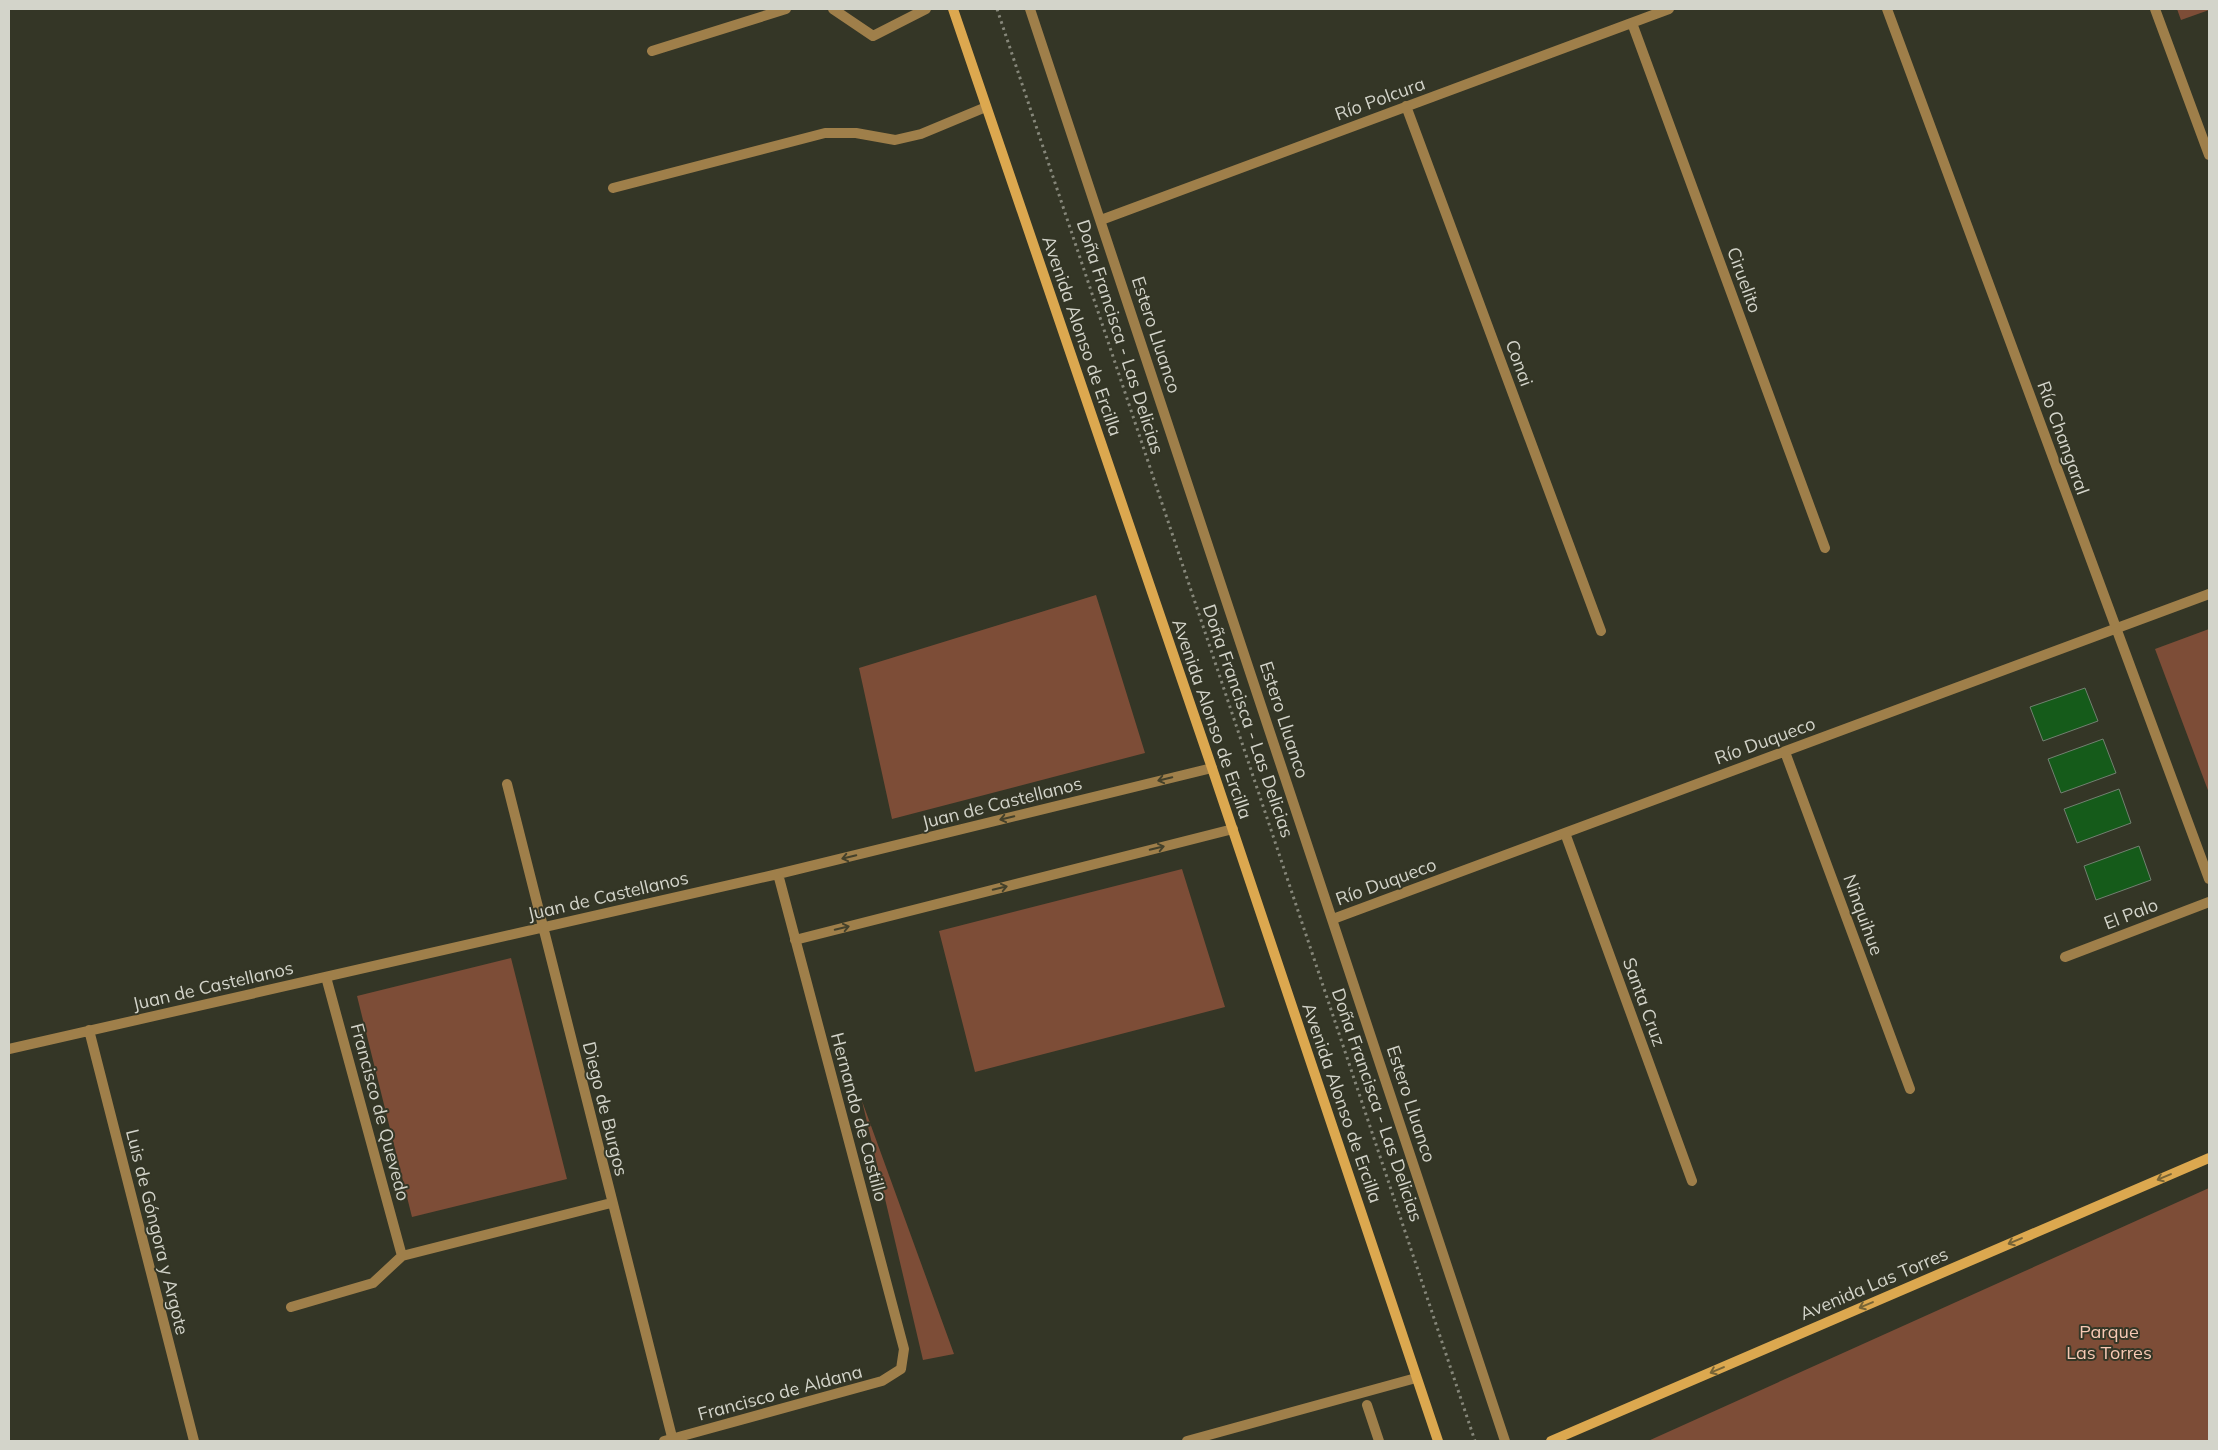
<svg xmlns="http://www.w3.org/2000/svg" width="2218" height="1450" font-family="Mulish,sans-serif">
<style>
.green{fill:#7d4d37}
.building{fill:#155b1a;stroke:#728071}
.lines{fill:none;stroke-linecap:round;stroke-linejoin:round}
.path{stroke:#86877a;stroke-width:3;stroke-dasharray:2.5 4;stroke-linecap:butt}
.lane{stroke:#9f7f4a;stroke-width:10}
.street{stroke:#9f7f4a;stroke-width:10}
.secondary{stroke:#dca84f;stroke-width:10}
.oneway{stroke:#44412b}
.oneway2{stroke:#776436}
.labels{text-anchor:middle;stroke-width:4;stroke-linejoin:round;paint-order:stroke}
.street-label{font-size:18px;fill:#d3d4ca;stroke:#343626}
.park-label{font-size:18px;fill:#f7c9b4;stroke:#343626}
</style>
<rect width="100%" height="100%" fill="#343626"/>
<path class="green" d="M2177,9H2209V10L2181,20Z
M1096,595L1145,753L892,819L859,668Z
M2209,629V793L2155,649Z
M1182,869L1225,1007L975,1072L939,931Z
M511,958L567,1179L412,1217L357,996Z
M862,1101L954,1354L923,1360Z
M2209,1188V1441H1648Z"/>
<path class="building" d="M2085,688L2098,721L2043,741L2030,707Z
M2103,739L2116,773L2061,793L2048,759Z
M2119,789L2131,823L2077,843L2064,809Z
M2139,846L2151,880L2096,900L2084,866Z"/>
<g class="lines">
<path class="path" d="M997,9L1475,1441"/>
<path class="lane" d="M833,9L873,36L926,9
M652,51L786,9
M1187,1441L1416,1378"/>
<path class="street" d="M1030,9L1505,1441
M1887,9L2209,879
M2155,9L2209,155
M1632,23L1825,548
M1406,106L1601,631
M613,188L825,133H856L895,140L921,134L986,107
M1101,220L1669,9
M1785,752L1910,1089
M507,784L673,1441
M1565,833L1692,1181
M1333,919L2209,594
M795,940L1233,829
M2065,957L2209,902
M326,977L402,1256L611,1203
M89,1030L194,1441
M9,1049L778,874L1212,768
M291,1307L373,1283L402,1256
M1367,1405L1379,1441
M664,1441L882,1381L901,1369L904,1349L778,874"/>
<path class="secondary" d="M953,9L1212,768L1438,1441
M1551,1441L2209,1158"/>
</g>
<defs><path id="oneway-shaft" d="M-6 0H5M1.5-3L5.5 0L1.5 3" fill="none" stroke-width="1.6" stroke-linecap="round" stroke-linejoin="round" transform="scale(1.25)"/></defs>
<g class="oneway">
<use href="#oneway-shaft" transform="translate(1165 779) rotate(166)"/>
<use href="#oneway-shaft" transform="translate(1007 818) rotate(166)"/>
<use href="#oneway-shaft" transform="translate(1157 848) rotate(-14)"/>
<use href="#oneway-shaft" transform="translate(849 857) rotate(166)"/>
<use href="#oneway-shaft" transform="translate(1000 888) rotate(-14)"/>
<use href="#oneway-shaft" transform="translate(842 928) rotate(-14)"/>
</g>
<g class="oneway2">
<use href="#oneway-shaft" transform="translate(2164 1177) rotate(157)"/>
<use href="#oneway-shaft" transform="translate(2015 1241) rotate(157)"/>
<use href="#oneway-shaft" transform="translate(1866 1305) rotate(157)"/>
<use href="#oneway-shaft" transform="translate(1717 1370) rotate(157)"/>
</g>
<g class="labels">
<g class="street-label">
<text transform="translate(1380 99) rotate(-20)" y="6">Río Polcura</text>
<text transform="translate(1744 280) rotate(70)" y="6">Ciruelito</text>
<text transform="translate(1156 335) rotate(72)" y="6">Estero Lluanco</text>
<text transform="translate(1082 336) rotate(71)" y="6">Avenida Alonso de Ercilla</text>
<text transform="translate(1120 337) rotate(72)" y="6">Doña Francisca - Las Delicias</text>
<text transform="translate(1519 363) rotate(70)" y="6">Conai</text>
<text transform="translate(2063 438) rotate(70)" y="6">Río Changaral</text>
<text transform="translate(1212 719) rotate(71)" y="6">Avenida Alonso de Ercilla</text>
<text transform="translate(1284 720) rotate(72)" y="6">Estero Lluanco</text>
<text transform="translate(1248 721) rotate(71)" y="6">Doña Francisca - Las Delicias</text>
<text transform="translate(1765 741) rotate(-20)" y="6">Río Duqueco</text>
<text transform="translate(1002 803) rotate(-14)" y="6">Juan de Castellanos</text>
<text transform="translate(1386 882) rotate(-20)" y="6">Río Duqueco</text>
<text transform="translate(608 896) rotate(-13)" y="6">Juan de Castellanos</text>
<text transform="translate(2131 914) rotate(-21)" y="6">El Palo</text>
<text transform="translate(1863 915) rotate(70)" y="6">Ninquihue</text>
<text transform="translate(213 986) rotate(-13)" y="6">Juan de Castellanos</text>
<text transform="translate(1644 1002) rotate(70)" y="6">Santa Cruz</text>
<text transform="translate(1342 1103) rotate(71)" y="6">Avenida Alonso de Ercilla</text>
<text transform="translate(1411 1104) rotate(72)" y="6">Estero Lluanco</text>
<text transform="translate(1377 1105) rotate(71)" y="6">Doña Francisca - Las Delicias</text>
<text transform="translate(605 1109) rotate(76)" y="6">Diego de Burgos</text>
<text transform="translate(380 1112) rotate(75)" y="6">Francisco de Quevedo</text>
<text transform="translate(859 1117) rotate(75)" y="6">Hernando de Castillo</text>
<text transform="translate(157 1232) rotate(76)" y="6">Luis de Góngora y Argote</text>
<text transform="translate(1874 1284) rotate(-23)" y="6">Avenida Las Torres</text>
<text transform="translate(780 1393) rotate(-15)" y="6">Francisco de Aldana</text>
</g>
<g class="park-label">
<text x="2109" y="1338">Parque<tspan x="2109" dy="21">Las Torres</tspan></text>
</g>
</g>
<rect width="2218" height="1450" fill="none" stroke="#d3d4ca" stroke-width="20"/>
</svg>
